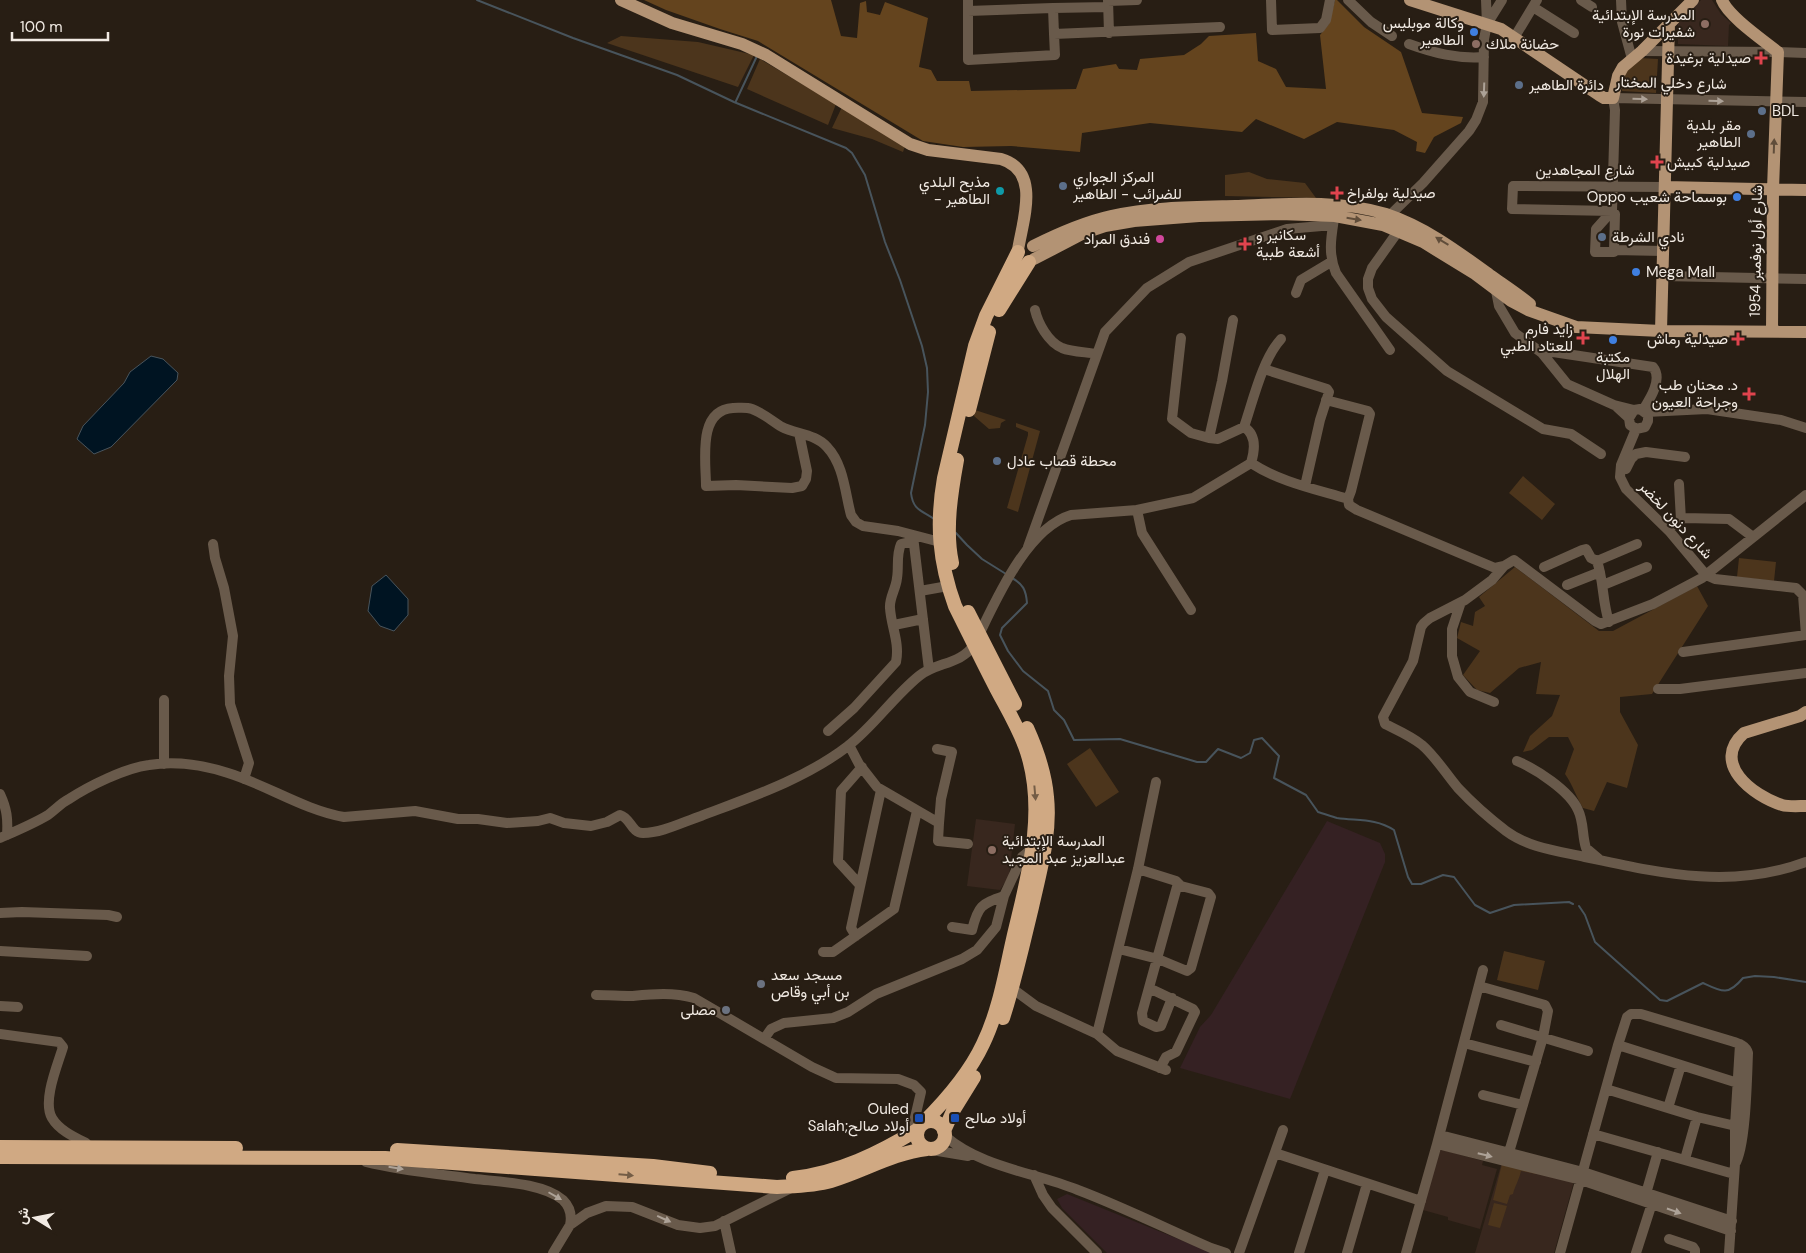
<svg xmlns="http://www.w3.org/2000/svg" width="1806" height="1253" font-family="'DM Sans',Vazirmatn,sans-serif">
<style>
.industrial{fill:#352123}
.education{fill:#38271e}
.green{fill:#4c351c}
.forest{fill:#64441e}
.water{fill:#001422;stroke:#48545c}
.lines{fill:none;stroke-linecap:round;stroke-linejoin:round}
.stream{stroke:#48545c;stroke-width:2}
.minor{stroke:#695a4b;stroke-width:10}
.major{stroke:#b39374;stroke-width:12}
.highway{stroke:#d0a983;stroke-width:14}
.oneway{fill:#ada297}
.oneway2{fill:#604d3a}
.oneway3{fill:#745d46}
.education-dot{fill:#8d6e63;stroke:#281e14;stroke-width:2}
.shop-dot{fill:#3f7fe0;stroke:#281e14;stroke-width:2}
.health-dot{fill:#e0444e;stroke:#281e14;stroke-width:2}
.service-dot{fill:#5c6f8a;stroke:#281e14;stroke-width:2}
.culture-dot{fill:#0f9aa8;stroke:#281e14;stroke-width:2}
.hotel-dot{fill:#d1479c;stroke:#281e14;stroke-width:2}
.worship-dot{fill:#6b7280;stroke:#281e14;stroke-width:2}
.transit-dot{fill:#1a4fb4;stroke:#281e14;stroke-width:2}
.labels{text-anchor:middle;stroke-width:4;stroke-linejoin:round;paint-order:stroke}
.poi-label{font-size:15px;fill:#f1eae3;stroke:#281e14;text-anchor:start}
.street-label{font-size:15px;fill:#f1eae3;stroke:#281e14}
</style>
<rect width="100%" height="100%" fill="#281e14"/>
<path class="industrial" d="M1327,821L1380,843L1385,854V862L1290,1099L1180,1068L1200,1027L1211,1015Z
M1067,1194L1213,1253H1107L1062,1208L1057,1199Z"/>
<path class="education" d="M1701,0H1712L1721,14L1731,23L1729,25L1728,46L1678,44V24Z
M976,819L1015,824L1009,876L1000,890L967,886Z
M1443,1150L1483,1161L1482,1165L1497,1169L1480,1229L1448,1220V1217L1423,1210L1439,1151Z
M1502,1162L1573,1179V1185L1554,1253H1475Z"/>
<path class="green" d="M621,36L698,42L754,55L738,87L607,43Z
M1639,58L1658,59L1656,93L1622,91L1623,75Z
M760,59L836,104L828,125L747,89Z
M842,107L905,146L903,152L872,139L832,128Z
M1249,172L1267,179L1305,183L1316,198L1225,196V175Z
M975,410L1006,420L1001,423L1000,428L989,429L974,416Z
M1016,423L1040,431L1018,512L1007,508L1028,435V432L1016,427Z
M1523,476L1555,504L1542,520L1509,493Z
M1739,558L1776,562L1774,581L1737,577Z
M1515,567L1599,631H1613L1697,586L1708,606L1652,694L1620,697V712L1638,745L1627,788L1607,782L1594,811L1583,808C1576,797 1573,785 1565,774L1574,749L1568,737H1549L1532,750L1523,752L1530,736L1552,716L1560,695L1536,694L1541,662L1519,668L1490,693L1477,690L1463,675L1480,651L1457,638L1461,622L1473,626L1475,612L1485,606L1479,597Z
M1090,748L1119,792L1096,807L1067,764Z
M1504,951L1545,961L1538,990L1497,980Z
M1502,1164L1536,1172V1174L1521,1171C1519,1180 1515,1186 1513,1194L1510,1195L1507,1204L1493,1200Z
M1494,1203L1507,1206L1500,1228L1488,1225Z"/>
<path class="forest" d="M644,0H831L841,36L857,38L860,3L866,1L867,12L880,15L885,2L928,18L919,67L931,70L937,81H969L971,91L1076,89L1083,69L1116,64L1119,69L1137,70L1140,59L1184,55L1201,44L1209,36L1256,33L1258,61L1276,69L1286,87L1326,89L1320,35L1329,24L1335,0H1337L1364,27L1401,52L1422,113L1463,117L1461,123L1434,137L1425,153L1416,151L1417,142L1394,130L1337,122L1304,139L1256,119L1242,132L1150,123L1082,133L1080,152L1011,146L963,147L923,141L758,41L720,29L666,10Z"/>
<path class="water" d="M151,356L163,359L178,373L177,380L111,447L94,454L77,439L83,426L124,383L130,372Z
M386,575L408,599V615L394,631L380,626L368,611L372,586Z"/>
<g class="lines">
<path class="stream" d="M477,0L573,38L677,75L734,102L846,148L852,153L865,175L885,242L900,280L922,346L927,368L928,392L925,425L911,493C913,510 921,510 934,519
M736,101L757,56
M956,533L967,545L982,559L1006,574
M1012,578C1023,584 1026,590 1027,603L1002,628L1000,635L1008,651L1023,671L1048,691L1054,710L1064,720L1074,740L1120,739L1197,762H1206L1218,749L1241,758L1250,753L1254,740L1262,738L1279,756L1274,778L1306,795L1318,812C1324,814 1331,816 1337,818C1357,821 1376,818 1394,830L1408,877L1412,884H1421L1443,875L1454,877L1475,905L1490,913L1514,905L1569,902L1573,904
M1579,906L1585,915L1595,942L1660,1000L1667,1001L1703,983C1722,992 1728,996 1743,978L1755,976L1774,977L1806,982"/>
<path class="minor" d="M968,0V60L1055,55L1054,34
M1108,0L1109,33
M1271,0L1272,30L1320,28L1326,20L1330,0
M1348,0L1371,22L1392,36
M1486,0L1487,24
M1581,0L1592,7
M1621,0L1622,22L1632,59
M1108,1L1137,0
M1108,7L1053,8L1054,34L1220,27
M1533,7L1574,33
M968,11L1053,8
M1514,38L1537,0
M1409,44C1434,53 1457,59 1484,57
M1642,51L1778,52L1806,53
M1612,211L1512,209L1513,186L1665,187
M1612,211L1596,229L1595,252H1614V250L1663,251
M1389,216L1423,183L1469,131L1476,120L1483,102L1484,39L1487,24L1502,0
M1334,219C1331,238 1328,254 1336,273L1390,350
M1399,230L1372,268L1368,279V288L1372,299L1386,317L1447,371L1543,429L1571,434L1601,454
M1614,250L1615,214L1612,211L1615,110L1613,98L1806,102
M1663,276L1806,279
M1499,285L1496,291L1499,306L1515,333L1542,353L1567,384L1614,405L1634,410
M1296,293L1301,280L1331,262
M1035,310C1038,323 1048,342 1062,348C1072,352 1086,352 1097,354
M1181,338L1172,419L1191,433L1209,438L1218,439L1244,427C1257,435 1255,450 1251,463C1280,482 1315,489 1348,499L1349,505L1357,510L1495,568L1504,566L1514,560L1595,621L1601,624L1653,604L1702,578L1806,495
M1542,353L1553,352L1653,367C1663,379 1650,399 1643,410
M1264,369L1327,389L1329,392L1320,420L1305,486
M1326,400L1368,411L1370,414L1351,491L1348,499
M1617,407L1629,418L1630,425L1636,429L1645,427L1648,421V415L1640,409L1634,410L1629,418
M1646,412L1707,409L1781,420L1806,428
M1244,427C1253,401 1262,360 1281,339
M1636,429L1621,465L1620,477L1626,489L1670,532L1706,575L1715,579L1796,588L1803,595L1806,635L1683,652
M799,433L807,471L806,479L802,486L792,488L736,485L706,486C706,461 697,410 733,408C740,408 746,407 752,409C763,413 772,421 782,427C796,434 816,434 827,447C844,465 845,493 851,515L856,522L863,526L898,531L940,542
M1209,438L1222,381L1233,320
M1626,469L1631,459L1636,454L1646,452L1685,457
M1679,484L1681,520
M1137,510L1142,533L1191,610
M1668,529L1684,518L1729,519L1753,537
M913,536L929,670
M213,544L215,558L224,588L233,636L229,676L230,704L249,763L244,779
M1028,547L1105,332L1147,288L1189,262L1287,229L1333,225
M1597,561L1637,544
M1504,566L1492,580L1465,600L1430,618L1424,623L1421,627L1413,661L1383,717L1385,724C1397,730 1411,736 1422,745C1436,757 1446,774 1458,788C1473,804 1489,818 1506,831C1529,848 1558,851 1585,857C1660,873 1731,890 1806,862
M1544,567L1582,550L1586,549L1591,558L1597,561C1604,582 1602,600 1609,622
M1567,585L1600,572
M1603,585L1647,567
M920,591L948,586
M1461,602L1452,629V656L1458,677L1470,692L1494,702
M894,625L923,619
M1658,689H1680L1806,673
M828,731L854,708L896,662C900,643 891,626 890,608C889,598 896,589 897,578C899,567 896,555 901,544L914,541
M849,745L859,764L877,787L939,823L938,841L968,844
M937,749L952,752L941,799L939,823
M1517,761C1536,769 1570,791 1578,810C1584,822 1582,836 1586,848L1599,859
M164,764V700
M0,794C7,809 8,819 7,835
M0,838C16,831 33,824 48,815C55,810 61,803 69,799C89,786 125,768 149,765C175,761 203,765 228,773C267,785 304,810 344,817L415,811L458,819H478L507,823L538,821L550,818L564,823L591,826L607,822L620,815C631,818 631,833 643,833C662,833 683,822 701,816C751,797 805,779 848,746C874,726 893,697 919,676C936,662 960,665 974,645C994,605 1025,529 1071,515L1137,510L1193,498L1251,463
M860,885L838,861L841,791L862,767
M0,913L22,912L108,915L117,917
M952,927L972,930C978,906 981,904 1004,896
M856,936L851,928L881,790
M1119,949L1158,959L1187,971L1191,968L1211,897L1208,893L1181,886L1176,881L1138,869
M0,951L87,956
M823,952H833L894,909L917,811
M1479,986L1545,1005L1548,1011L1543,1037L1507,1159
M1149,988L1193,1009L1195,1012L1176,1052L1166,1057L1160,1068
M1013,989L1036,1006L1097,1034L1117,1051L1166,1070
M596,995C608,995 620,996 632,996C653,994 673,992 694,998L812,1067L836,1078L898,1079L914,1085L921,1092L914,1122L918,1129
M1172,998L1161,1026L1156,1027L1143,1021L1142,1013L1178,883
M0,1006L18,1007
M1501,1025L1588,1051
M0,1034L59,1042L63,1047C58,1064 42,1101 52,1118C59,1130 74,1137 86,1143L88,1147
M1097,1034L1138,869L1156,782
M764,1039L771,1029L784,1023L833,1018L848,1012L876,994L962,959L977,950L996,927L1004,896L1022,857L1032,849
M1464,1043L1536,1062
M1618,1045L1744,1085
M1606,1089L1697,1117L1740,1127
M1483,1095L1523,1105
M1668,1108L1681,1065
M1593,1134L1734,1174
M1440,1135L1583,1172L1732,1221
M945,1136C982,1168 1034,1172 1078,1190C1123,1207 1167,1229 1211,1248L1226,1253
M1437,1144L1581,1180L1731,1231
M932,1150L968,1156
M1275,1153L1421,1201
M1685,1159L1697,1117
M366,1162C401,1171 439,1174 475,1179C501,1182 543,1183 563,1200C570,1207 572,1216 570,1225
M1034,1175L1043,1195L1052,1208L1097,1253
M1645,1197L1658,1152
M724,1221L731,1253
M1669,1239L1693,1247L1695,1250V1253
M553,1253L570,1225L587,1213L606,1206L632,1207L678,1225L700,1228L715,1226L791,1188
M1239,1253L1283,1130
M1299,1253L1325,1170
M1347,1253L1367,1184
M1406,1253L1437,1144L1483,970
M1560,1253L1618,1045L1627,1017L1631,1014H1641L1731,1041C1738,1043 1746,1045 1748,1053C1747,1076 1746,1147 1735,1164
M1636,1253L1654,1197
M1729,1253L1735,1164V1126L1740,1044"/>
<path class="major" d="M621,0L672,23L742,44L766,55L910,144L928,150L1001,159C1041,171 1023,219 1018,250
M1410,0L1501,29L1599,95L1604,98H1613L1618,76L1623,67L1642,51L1693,0
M1722,0C1728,16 1763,40 1778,52L1773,189L1772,331
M1665,187L1806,190
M1033,246C1057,234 1084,222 1111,216C1152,207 1194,207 1235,206C1285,204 1338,199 1386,214C1425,227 1457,251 1490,275C1504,285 1518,294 1530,304
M1034,259L1084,233L1105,226L1134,221L1199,216L1280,214L1335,216L1383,225L1423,242L1475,274L1511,301L1528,310L1576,327L1661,331L1806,332
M1661,331L1669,23
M1806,712L1800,716L1744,733C1710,763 1753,796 1782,805C1789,807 1799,806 1806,806"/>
<path class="highway" d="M999,310L1029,262
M969,410L989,332
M952,563C945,530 951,493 957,460
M968,612L1015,704
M1003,1018C1015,981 1023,944 1032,907C1040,871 1051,834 1047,797C1045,773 1037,750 1027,728
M917 1135a14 14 0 1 1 28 0a14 14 0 1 1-28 0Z
M924,1122C947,1099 969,1074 983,1044C999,1011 1005,974 1013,939C1027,879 1047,814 1027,752C1020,730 1007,709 996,688C982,661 969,634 955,606C939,562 936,524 944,478L975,346L986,316L1018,252
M944,1131L953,1111L974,1077
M0,1147L236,1148
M397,1150L653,1166L710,1173
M0,1157L385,1158L777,1187C795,1186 814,1186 831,1181C864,1171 893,1153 927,1149
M793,1178C839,1173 879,1153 917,1130"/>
</g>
<defs><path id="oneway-solid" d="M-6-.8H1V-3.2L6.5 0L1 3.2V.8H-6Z" transform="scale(1.25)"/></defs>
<g class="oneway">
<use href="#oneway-solid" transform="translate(1484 90) rotate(92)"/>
<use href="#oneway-solid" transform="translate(1640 99) rotate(2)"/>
<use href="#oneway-solid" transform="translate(1716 101) rotate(1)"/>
<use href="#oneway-solid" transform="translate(1485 1155) rotate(14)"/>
<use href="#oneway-solid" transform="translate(396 1168) rotate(9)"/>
<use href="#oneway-solid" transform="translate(555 1196) rotate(30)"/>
<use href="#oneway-solid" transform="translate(1674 1211) rotate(19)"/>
<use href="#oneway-solid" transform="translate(664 1219) rotate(24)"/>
</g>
<g class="oneway2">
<use href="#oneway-solid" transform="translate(1774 146) rotate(-88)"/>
<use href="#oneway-solid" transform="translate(1354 219) rotate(9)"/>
<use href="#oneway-solid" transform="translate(1442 241) rotate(-149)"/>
</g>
<g class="oneway3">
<use href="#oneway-solid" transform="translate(1035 793) rotate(85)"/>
<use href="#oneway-solid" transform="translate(626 1175) rotate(5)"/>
</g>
<g class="education-dot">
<circle cx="1705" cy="24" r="5"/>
<circle cx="1476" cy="44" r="5"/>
<circle cx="992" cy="850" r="5"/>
</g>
<g class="shop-dot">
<circle cx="1474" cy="32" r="5"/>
<circle cx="1737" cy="197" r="5"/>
<circle cx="1636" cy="272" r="5"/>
<circle cx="1613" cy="340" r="5"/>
</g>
<g class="health-dot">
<path d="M1758.5 50.5h5v5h5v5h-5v5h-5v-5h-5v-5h5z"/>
<path d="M1654.5 154.5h5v5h5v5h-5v5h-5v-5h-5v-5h5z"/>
<path d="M1334.5 185.5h5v5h5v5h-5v5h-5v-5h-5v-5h5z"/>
<path d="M1242.5 236.5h5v5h5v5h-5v5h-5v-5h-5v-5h5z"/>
<path d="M1580.5 330.5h5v5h5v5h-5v5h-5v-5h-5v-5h5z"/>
<path d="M1735.5 331.5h5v5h5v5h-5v5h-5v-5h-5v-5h5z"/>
<path d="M1746.5 386.5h5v5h5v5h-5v5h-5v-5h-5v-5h5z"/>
</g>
<g class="service-dot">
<circle cx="1519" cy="85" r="5"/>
<circle cx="1762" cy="111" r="5"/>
<circle cx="1751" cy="134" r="5"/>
<circle cx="1063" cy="186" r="5"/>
<circle cx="1602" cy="237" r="5"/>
<circle cx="997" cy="461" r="5"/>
</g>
<circle class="culture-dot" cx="1000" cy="191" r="5"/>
<circle class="hotel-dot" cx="1160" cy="239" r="5"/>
<g class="worship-dot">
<circle cx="761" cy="984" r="5"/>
<circle cx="726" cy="1010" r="5"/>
</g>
<g class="transit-dot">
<rect x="914" y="1113" width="10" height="10" rx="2.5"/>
<rect x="950" y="1113" width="10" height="10" rx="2.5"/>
</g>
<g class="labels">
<g class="poi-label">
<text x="1695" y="20" text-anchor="end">المدرسة الإبتدائية<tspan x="1695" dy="17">شفيرات نورة</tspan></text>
<text x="1464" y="28" text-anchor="end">وكالة موبليس<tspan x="1464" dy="17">الطاهير</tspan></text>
<text x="1486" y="49">حضانة ملاك</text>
<text x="1751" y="63" text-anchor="end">صيدلية برغيدة</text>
<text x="1529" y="90">دائرة الطاهير</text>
<text x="1772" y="116">BDL</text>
<text x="1741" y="130" text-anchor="end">مقر بلدية<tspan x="1741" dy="17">الطاهير</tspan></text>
<text x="1667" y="167">صيدلية كبيش</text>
<text x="1073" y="182">المركز الجواري<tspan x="1073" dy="17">للضرائب - الطاهير</tspan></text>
<text x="990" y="187" text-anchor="end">مذبح البلدي<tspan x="990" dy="17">- الطاهير</tspan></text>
<text x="1347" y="198">صيدلية بولفراخ</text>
<text x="1727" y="202" text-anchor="end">Oppo بوسماحة شعيب</text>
<text x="1256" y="240">سكانير و<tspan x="1256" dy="17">أشعة طبية</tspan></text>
<text x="1612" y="242">نادي الشرطة</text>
<text x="1150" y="244" text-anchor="end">فندق المراد</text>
<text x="1646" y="277">Mega Mall</text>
<text x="1573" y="334" text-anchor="end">زايد فارم<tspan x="1573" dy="17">للعتاد الطبي</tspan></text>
<text x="1728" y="344" text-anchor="end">صيدلية رماش</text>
<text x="1613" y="362" text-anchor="middle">مكتبة<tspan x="1613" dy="17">الهلال</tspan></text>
<text x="1738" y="390" text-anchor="end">د. محنان طب<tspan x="1738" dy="17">وجراحة العيون</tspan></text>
<text x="1007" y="466">محطة قصاب عادل</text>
<text x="1002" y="846">المدرسة الإبتدائية<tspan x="1002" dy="17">عبدالعزيز عبد المجيد</tspan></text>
<text x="771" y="980">مسجد سعد<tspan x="771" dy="17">بن أبي وقاص</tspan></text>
<text x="716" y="1015" text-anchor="end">مصلى</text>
<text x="909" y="1114" text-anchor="end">Ouled<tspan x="909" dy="17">Salah;أولاد صالح</tspan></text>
<text x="965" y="1123">أولاد صالح</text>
</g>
<g class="street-label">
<text transform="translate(1671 83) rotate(1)" y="5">شارع دخلي المختار</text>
<text x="1585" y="175">شارع المجاهدين</text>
<text transform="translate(1756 251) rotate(-89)" y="5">شارع أول نوفمبر 1954</text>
<text transform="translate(1676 520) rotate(47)" y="5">شارع دنون لخضر</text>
</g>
</g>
<g transform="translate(35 1218) rotate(280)" stroke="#281e14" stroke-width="4" paint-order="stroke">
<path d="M0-4L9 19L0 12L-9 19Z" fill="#f1eae3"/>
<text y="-8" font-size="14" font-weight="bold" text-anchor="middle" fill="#f1eae3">ش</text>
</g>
<path d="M12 32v8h96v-8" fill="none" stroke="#f1eae3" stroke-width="2.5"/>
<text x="20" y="32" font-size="15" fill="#f1eae3" stroke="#281e14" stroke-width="4" paint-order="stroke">100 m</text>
</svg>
